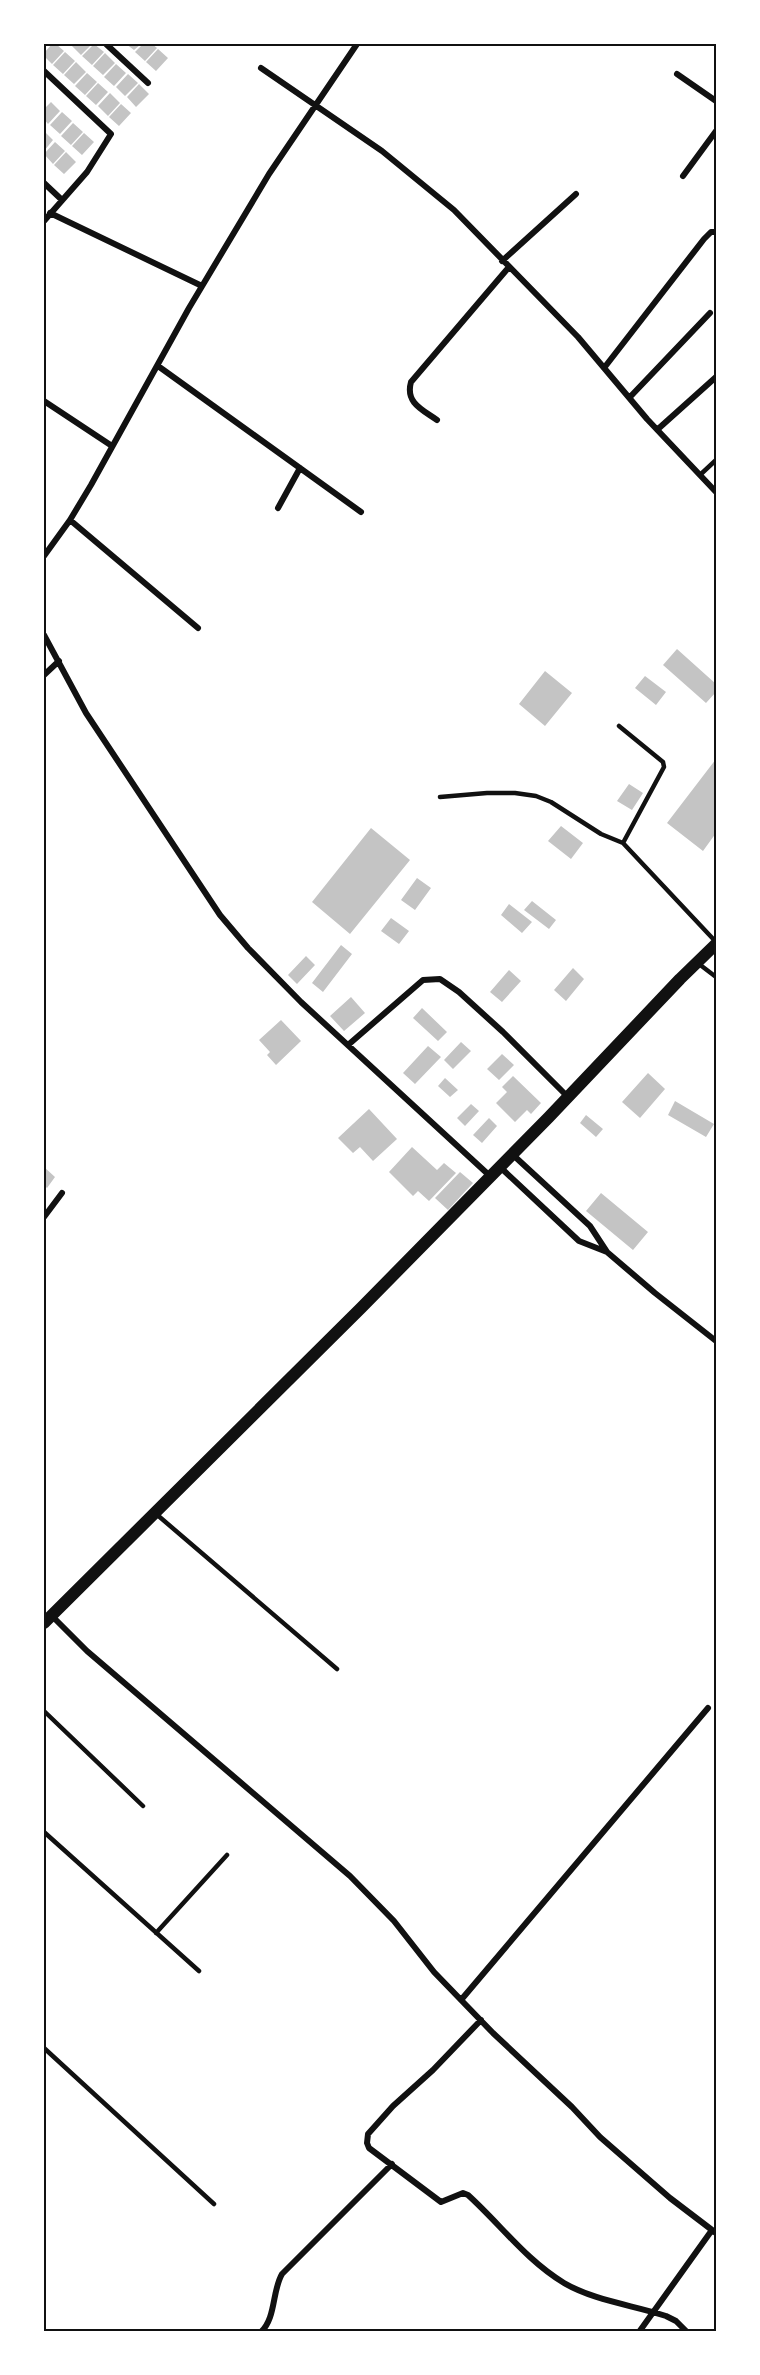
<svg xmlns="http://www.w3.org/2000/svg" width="760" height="2375" font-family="Commissioner,sans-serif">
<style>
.building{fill:#c4c4c4}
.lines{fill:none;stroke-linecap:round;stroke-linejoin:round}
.service{stroke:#111;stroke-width:4.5}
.minor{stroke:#111;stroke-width:6}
.secondary{stroke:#111;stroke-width:12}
.neatline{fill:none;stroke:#111;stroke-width:2}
</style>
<rect width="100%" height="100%" fill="#fff"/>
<path class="building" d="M52,44H56L64,51L52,64L44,56V53Z
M73,44H92L81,55L71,45Z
M94,44L104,52L92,65L82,56Z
M126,44H141L134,50Z
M143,44H152L157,48L145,61L135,52Z
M158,49L168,58L156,71L146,62Z
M65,52L75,61L63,74L53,65Z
M105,53L115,63L103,75L93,66Z
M76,62L86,72L74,84L64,75Z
M116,64L126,73L114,86L104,77Z
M87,73L97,82L85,95L75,86Z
M128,74L138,83L125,96L116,87Z
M98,83L108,92L96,105L86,96Z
M139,84L149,94L136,107L127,97Z
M110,93L120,103L108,116L98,106Z
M51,102L60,111L48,124L44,119V109Z
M121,104L131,113L119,126L109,117Z
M62,112L72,121L60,134L50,125Z
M73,123L83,132L71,145L61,136Z
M44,131L53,140L44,151Z
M84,133L94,142L82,155L72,146Z
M55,142L65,151L53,164L44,154Z
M66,152L76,162L64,174L54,165Z
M677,649L716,684V692L706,703L663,665Z
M545,671L572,693L545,726L519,704Z
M645,676L666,692L656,705L635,688Z
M716,759V833L703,851L667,823Z
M629,784L643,793L632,810L617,801Z
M561,826L583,843L571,859L548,841Z
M371,828L410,860L350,934L312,902Z
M417,878L431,888L415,910L401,900Z
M532,901L556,920L549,929L524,910Z
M509,904L532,922L522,933L501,915Z
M391,918L409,931L399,944L381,931Z
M341,945L352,954L323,992L312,983Z
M306,956L315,965L297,984L288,975Z
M573,968L584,979L566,1001L554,990Z
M509,970L521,981L502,1002L490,992Z
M351,997L365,1013L344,1031L330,1016Z
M422,1008L447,1032L438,1041L413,1018Z
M281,1020L301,1041L276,1065L267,1055L270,1052L259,1040Z
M461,1042L471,1051L453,1069L444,1060Z
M428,1046L441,1057L415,1084L403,1073Z
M502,1054L514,1065L499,1080L487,1069Z
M648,1073L665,1089L640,1118L622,1102Z
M513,1076L541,1103L531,1114L527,1110L515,1122L496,1103L507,1092L502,1087Z
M445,1078L458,1090L450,1097L438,1086Z
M675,1101L714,1124L706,1137L668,1115Z
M471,1104L479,1111L465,1126L457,1118Z
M369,1109L397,1139L373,1161L360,1147L353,1153L338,1138Z
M586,1115L603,1129L596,1137L580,1123Z
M489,1118L497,1126L482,1143L473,1135Z
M412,1147L437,1170L444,1163L456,1173L429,1201L418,1191L413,1196L389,1172Z
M44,1167L55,1177L47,1188L44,1185Z
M460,1172L473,1183L448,1210L435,1198Z
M601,1193L648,1232L633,1250L586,1211Z"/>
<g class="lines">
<path class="service" d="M701,474L716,460
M619,726L663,762L664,767L623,843
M440,797L487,793H515L536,796L551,802L601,834L623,843L716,942
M699,964L716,977
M155,1513L337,1669
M44,1711L143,1806
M44,1832L199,1971
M156,1933L227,1855
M44,2048L214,2204"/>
<path class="minor" d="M106,44L148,83
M261,68L382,151L454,210L578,337L647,419L716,492
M44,71L111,134L87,172L44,221
M677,74L716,101
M683,176L716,131
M44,183L62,200
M50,213L202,286
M502,261L576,194
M158,366L361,512
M604,368L704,239L711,232H716
M630,397L710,313
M44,401L112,446
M437,420C423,410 405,403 411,382L509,267
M658,429L716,377
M278,508L300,468
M70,520L198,628
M44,556L70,520L91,485L189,308L269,174L357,44
M44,635L86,713L220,915L248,948L301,1002L490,1176
M44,675L59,661
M348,1045L423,980L440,979L459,992L503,1032L568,1097
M512,1154L590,1226L607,1252L655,1293L716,1341
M500,1167L579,1241L607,1252
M44,1217L62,1193
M51,1615L87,1651L350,1876L394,1921L434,1972L493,2033L572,2107L600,2137L670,2198L716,2233
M461,2000L708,1708
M481,2020L433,2070L393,2106L368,2134L367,2143L369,2148L441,2202L463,2193L468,2195C501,2225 526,2260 564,2283C595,2301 633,2305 666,2316L676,2321L687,2332
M261,2332C276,2318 272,2291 282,2274L392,2164
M639,2332L712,2230"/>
<path class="secondary" d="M44,1623L361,1308L549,1117L680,979L716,944"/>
</g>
<rect width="760" height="2375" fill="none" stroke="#ffffff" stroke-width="90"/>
<rect x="45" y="45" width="670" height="2285" class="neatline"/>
</svg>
